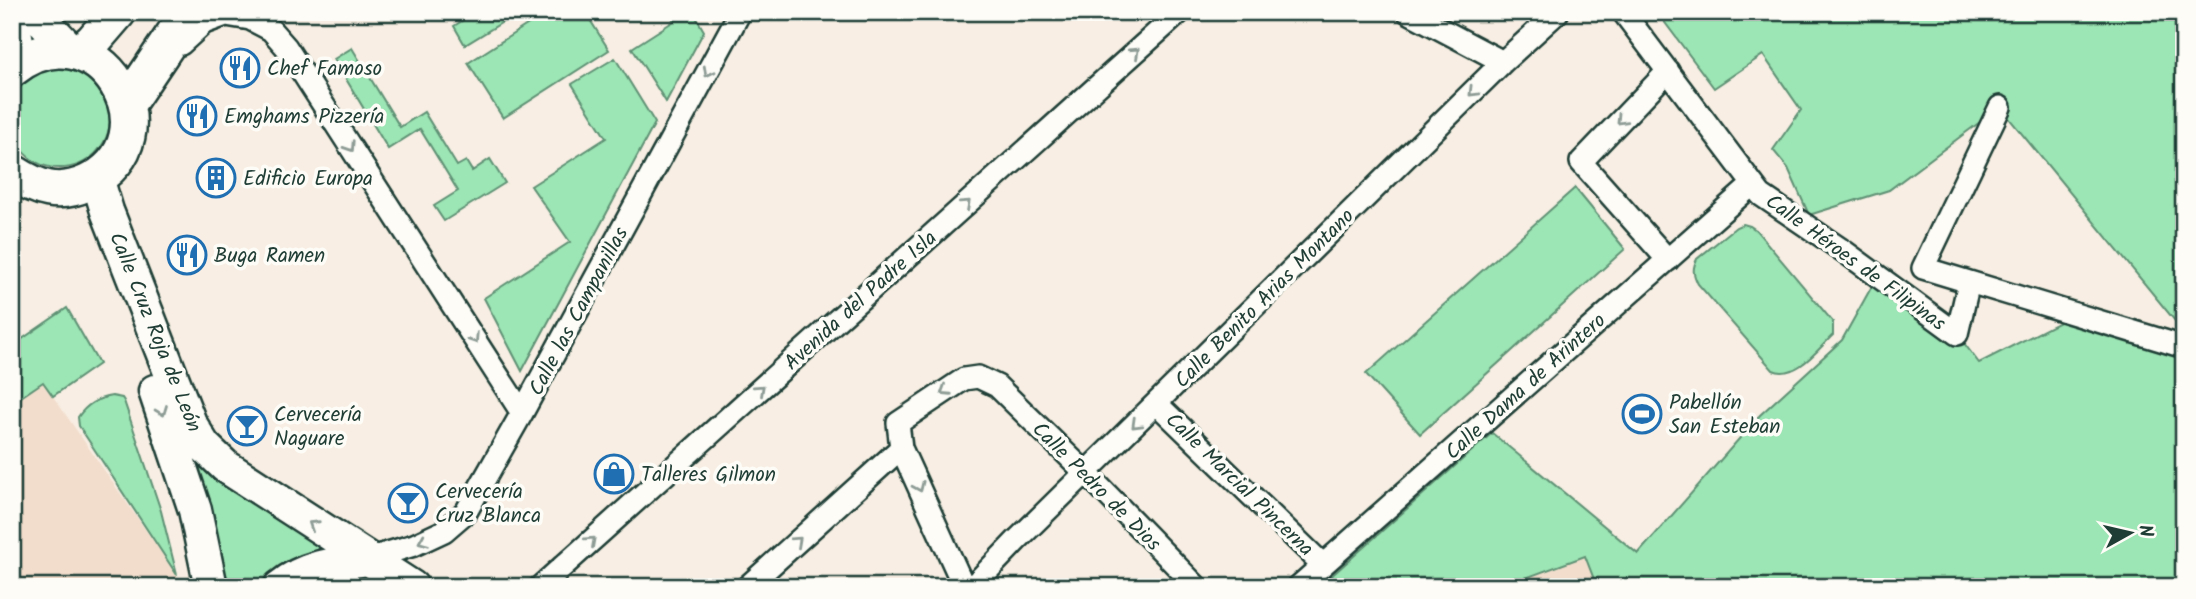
<svg xmlns="http://www.w3.org/2000/svg" width="2196" height="599" font-family="Kalam,sans-serif">
<style>
.built{fill:#f2ddcc}
.green{fill:#9ce5b4;stroke:#5e9174;stroke-width:2}
.lines{fill:none;stroke-linecap:round;stroke-linejoin:round}
.minor-casing{stroke:#1f3d34;stroke-width:26}
.secondary-casing{stroke:#1f3d34;stroke-width:37}
.primary-casing{stroke:#1f3d34;stroke-width:40}
.minor{stroke:#fdfcf7;stroke-width:21}
.secondary{stroke:#fdfcf7;stroke-width:32}
.primary{stroke:#fdfcf7;stroke-width:35}
.oneway{stroke:#8e9c96}
.labels{text-anchor:middle;stroke-width:7;stroke-linejoin:round;paint-order:stroke}
.poi-label{font-size:21px;fill:#1f3d34;stroke:#fdfcf7;text-anchor:start}
.street-label{font-size:21px;fill:#1f3d34;stroke:#fdfcf7}
</style>
<rect width="100%" height="100%" fill="#f8eee3"/>
<filter id="ink" filterUnits="userSpaceOnUse"><feTurbulence type="fractalNoise" baseFrequency=".0143" numOctaves="2"/><feDisplacementMap in="SourceGraphic" scale="14" xChannelSelector="R" yChannelSelector="G"/><feConvolveMatrix kernelMatrix="1 2 1 2 8 2 1 2 1" color-interpolation-filters="sRGB"/></filter>
<g filter="url(#ink)">
<path class="built" d="M43,382L177,575L179,587H22L12,573V403Z
M1585,556L1597,587H1501Z"/>
<path class="green" d="M476,12H519L465,45L454,26Z
M547,12H585L609,50L503,118L468,63Z
M669,12H693L704,31L666,102L632,48L674,21Z
M1657,12H2184V332L2000,107L1889,190L1809,215L1788,168L1773,150L1801,110L1763,55L1714,88Z
M352,48L400,127L424,112L457,166L466,161L472,171L490,159L505,183L444,221L434,206L458,191L420,129L388,149L334,59Z
M615,58L655,123L522,371L484,298L570,242L531,186L606,138L572,84Z
M10 118a50 50 0 1 1 100 0a50 50 0 1 1-100 0Z
M1575,188L1625,249L1420,434L1366,374Z
M1743,224L1750,226L1756,230L1833,322V335C1818,349 1796,380 1773,370L1698,284C1693,274 1692,269 1697,259L1736,227Z
M1877,277L1957,334L1979,363L2075,314L2184,347V587H1597L1585,556L1501,587H1319L1492,433L1638,554L1760,415L1842,340Z
M67,308L99,364L53,396L43,382L12,403V346Z
M112,396L122,398L124,401L161,511L177,575L79,426L78,417C86,405 98,398 112,396Z
M190,451L333,552L281,568L257,587H224Z"/>
<g class="lines">
<defs>
<path id="minor" d="M1408,12L1503,62
M1623,12L1761,195L1845,252L1957,334L1969,282
M181,44L204,23L226,15L250,19L271,30L286,47L522,413
M2000,107L1923,268L2184,347
M1668,260L1581,162L1668,71
M1157,404L1323,565
M368,559L414,545L444,531L466,512L522,413L740,12
M540,587L1180,12
M747,587L901,448
M964,587L901,448L898,423L964,379L978,377L997,386L1092,479L1197,587
M972,587L1017,540L1503,62L1558,12
M1298,587L1752,185"/>
<path id="secondary" d="M38,12L42,20L72,51
M12,17L21,61
M97,178L107,211L190,423L204,446L225,466L412,587
M155,391L195,510L211,587
M280,587C305,566 336,563 368,559"/>
<path id="primary" d="M80,52L93,41L118,12
M12,69C97,0 181,138 87,183C58,196 38,189 12,172
M127,104L189,12"/>
</defs>
<use href="#minor" class="minor-casing"/>
<use href="#secondary" class="secondary-casing"/>
<use href="#primary" class="primary-casing"/>
<use href="#minor" class="minor"/>
<use href="#secondary" class="secondary"/>
<use href="#primary" class="primary"/>
</g>
<defs><path id="oneway-chevron" d="M-2-3.5L2.5 0L-2 3.5" fill="none" stroke-width="1.6" stroke-linecap="round" stroke-linejoin="round" transform="scale(1.75)"/></defs>
<g class="oneway">
<use href="#oneway-chevron" transform="translate(1135 52) rotate(-42)"/>
<use href="#oneway-chevron" transform="translate(708 72) rotate(118)"/>
<use href="#oneway-chevron" transform="translate(1473 92) rotate(135)"/>
<use href="#oneway-chevron" transform="translate(1621 120) rotate(134)"/>
<use href="#oneway-chevron" transform="translate(350 147) rotate(57)"/>
<use href="#oneway-chevron" transform="translate(966 204) rotate(-42)"/>
<use href="#oneway-chevron" transform="translate(474 339) rotate(57)"/>
<use href="#oneway-chevron" transform="translate(760 389) rotate(-42)"/>
<use href="#oneway-chevron" transform="translate(945 391) rotate(147)"/>
<use href="#oneway-chevron" transform="translate(162 411) rotate(69)"/>
<use href="#oneway-chevron" transform="translate(1136 424) rotate(136)"/>
<use href="#oneway-chevron" transform="translate(919 487) rotate(66)"/>
<use href="#oneway-chevron" transform="translate(313 525) rotate(-147)"/>
<use href="#oneway-chevron" transform="translate(423 541) rotate(157)"/>
<use href="#oneway-chevron" transform="translate(591 541) rotate(-42)"/>
<use href="#oneway-chevron" transform="translate(797 541) rotate(-42)"/>
</g>
</g>
<defs>
<symbol id="restaurant-ring" viewBox="-11 -11 22 22"><circle r="9.5" fill="#fdfcf7" stroke="#1f6fb2" stroke-width="1.5"/><path d="M-5-6h1v4h1v-4h1v4h1v-4h1v5L-1.5 .5V6h-2V.5L-5-1ZM5-6V6H3V1.5H1.5Q1.5-4 5-6Z" fill="#1f6fb2"/></symbol>
<symbol id="building-ring" viewBox="-11 -11 22 22"><circle r="9.5" fill="#fdfcf7" stroke="#1f6fb2" stroke-width="1.5"/><path d="M-4-6H4V6H1V3H-1V6H-4ZM-2.5-4.3h1.7v1.8h-1.7ZM.8-4.3h1.7v1.8H.8ZM-2.5-1h1.7V.8h-1.7ZM.8-1h1.7V.8H.8Z" fill="#1f6fb2"/></symbol>
<symbol id="stadium-ring" viewBox="-11 -11 22 22"><circle r="9.5" fill="#fdfcf7" stroke="#1f6fb2" stroke-width="1.5"/><path d="M0-5a6.5 5 0 1 0 0 10a6.5 5 0 1 0 0-10ZM-3.5-1.8h7v3.6h-7Z" fill="#1f6fb2"/></symbol>
<symbol id="bar-ring" viewBox="-11 -11 22 22"><circle r="9.5" fill="#fdfcf7" stroke="#1f6fb2" stroke-width="1.5"/><path d="M-6-5H6L.8 .8V4.5H3.5V6h-7V4.5H-.8V.8Z" fill="#1f6fb2"/></symbol>
<symbol id="shop-ring" viewBox="-11 -11 22 22"><circle r="9.5" fill="#fdfcf7" stroke="#1f6fb2" stroke-width="1.5"/><path d="M-5-2.5h2.3a2.7 3.5 0 0 1 5.4 0H5L5.5 6h-11ZM-1.5-2.5h3a1.5 2.3 0 0 0-3 0Z" fill="#1f6fb2"/></symbol>
</defs>
<g fill-rule="evenodd">
<use href="#restaurant-ring" x="218" y="46" width="44" height="44"/>
<use href="#restaurant-ring" x="175" y="94" width="44" height="44"/>
<use href="#building-ring" x="194" y="156" width="44" height="44"/>
<use href="#restaurant-ring" x="165" y="233" width="44" height="44"/>
<use href="#stadium-ring" x="1620" y="392" width="44" height="44"/>
<use href="#bar-ring" x="225" y="404" width="44" height="44"/>
<use href="#shop-ring" x="592" y="452" width="44" height="44"/>
<use href="#bar-ring" x="386" y="481" width="44" height="44"/>
</g>
<g class="labels">
<g class="poi-label">
<text x="267" y="75">Chef Famoso</text>
<text x="224" y="123">Emghams Pizzería</text>
<text x="243" y="185">Edificio Europa</text>
<text x="214" y="262">Buga Ramen</text>
<text x="1669" y="409">Pabellón<tspan x="1669" dy="24">San Esteban</tspan></text>
<text x="274" y="421">Cervecería<tspan x="274" dy="24">Naguare</tspan></text>
<text x="641" y="481">Talleres Gilmon</text>
<text x="435" y="498">Cervecería<tspan x="435" dy="24">Cruz Blanca</tspan></text>
</g>
<g class="street-label">
<text transform="translate(1856 262) rotate(36)" y="7">Calle Héroes de Filipinas</text>
<text transform="translate(1264 298) rotate(-45)" y="7">Calle Benito Arias Montano</text>
<text transform="translate(860 300) rotate(-42)" y="7">Avenida del Padre Isla</text>
<text transform="translate(578 311) rotate(-62)" y="7">Calle las Campanillas</text>
<text transform="translate(156 332) rotate(68)" y="7">Calle Cruz Roja de León</text>
<text transform="translate(1525 386) rotate(-42)" y="7">Calle Dama de Arintero</text>
<text transform="translate(1240 484) rotate(44)" y="7">Calle Marcial Pincerna</text>
<text transform="translate(1097 486) rotate(45)" y="7">Calle Pedro de Dios</text>
</g>
</g>
<rect width="2196" height="599" fill="none" stroke="#fdfcf7" stroke-width="42"/>
<rect x="21" y="21" width="2154" height="557" fill="none" stroke="#1f3d34" stroke-width="2.5" filter="url(#ink)"/>
<g transform="translate(2130 533) rotate(82)" stroke="#fdfcf7" stroke-width="5" paint-order="stroke">
<path d="M0-5L12 26L0 18L-12 26Z" fill="#1f3d34"/>
<text y="-10" font-size="19" font-weight="bold" text-anchor="middle" fill="#1f3d34">N</text>
</g>
</svg>
